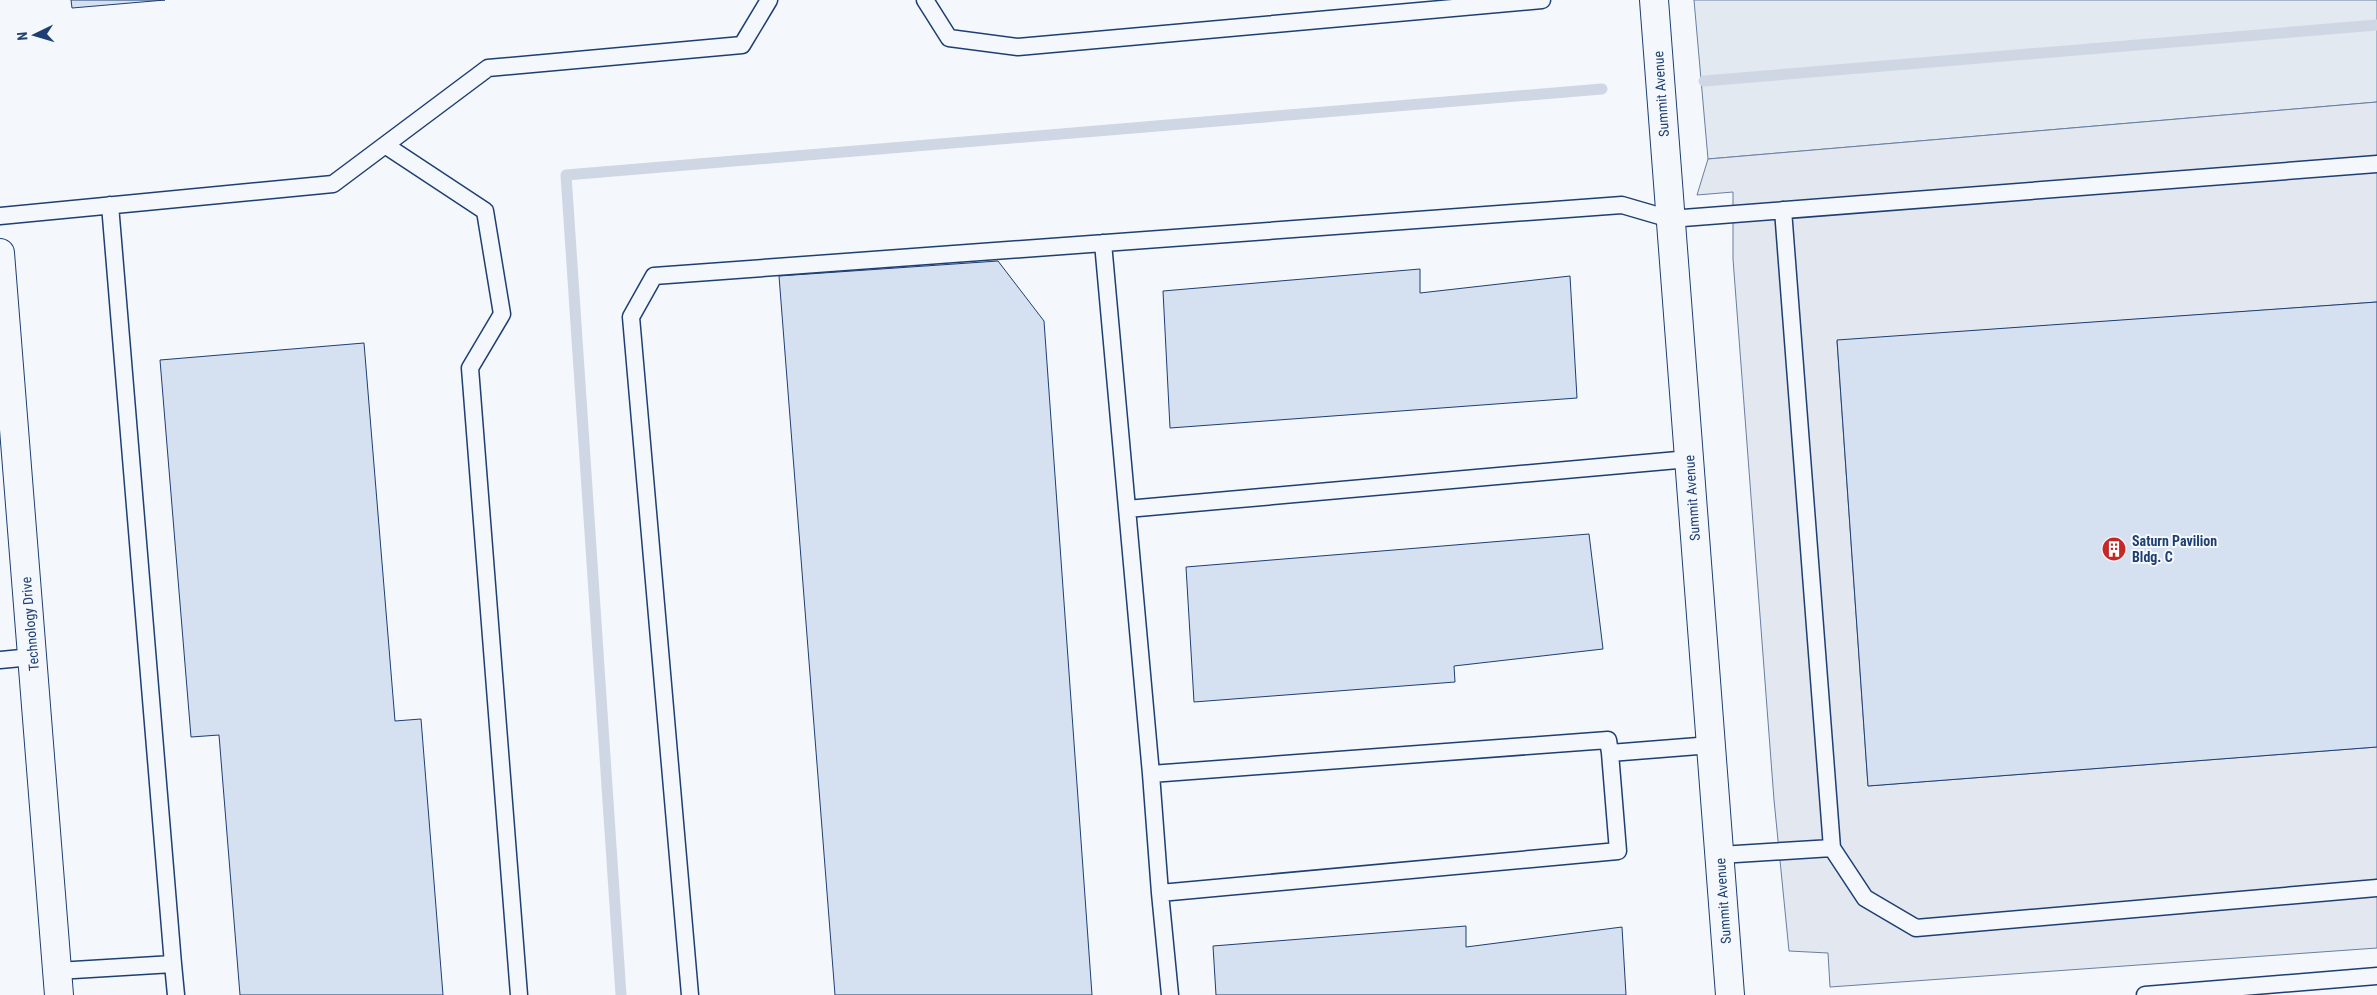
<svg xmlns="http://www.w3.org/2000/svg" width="2377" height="995" font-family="'Roboto Condensed',sans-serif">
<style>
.green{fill:#e3e9f0;stroke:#687fa3}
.parking{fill:#e3e8f0;stroke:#687fa3}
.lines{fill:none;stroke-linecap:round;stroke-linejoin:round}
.stream{stroke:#cfd7e4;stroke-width:11}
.building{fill:#d5e0f0;stroke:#1d3f73}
.lane-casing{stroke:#1d3f73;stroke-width:19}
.street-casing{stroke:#1d3f73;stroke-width:30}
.lane{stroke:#f4f7fb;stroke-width:16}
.street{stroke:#f4f7fb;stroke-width:28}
.labels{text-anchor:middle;stroke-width:4;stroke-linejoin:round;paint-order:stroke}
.street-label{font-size:14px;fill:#1d3f73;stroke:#f4f7fb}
.poi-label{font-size:14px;font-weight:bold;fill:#1d3f73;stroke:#f4f7fb;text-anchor:start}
</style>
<rect width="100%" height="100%" fill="#f4f7fb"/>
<path class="green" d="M1694,0H2377V102L1708,159Z"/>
<path class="parking" d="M2377,102V302L1837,341L1868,786L2377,747V948L1830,987L1828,953L1789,951L1774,800L1733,259V192L1697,195L1708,159Z"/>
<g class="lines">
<path class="stream" d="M1704,81L2377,25
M621,995L566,175L1602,89"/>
</g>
<path class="building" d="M71,0H165L72,8Z
M998,261L1044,321L1092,995H835L779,276Z
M1420,269V293L1570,276L1577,398L1170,428L1163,291Z
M2377,302V747L1868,786L1837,340Z
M364,343L395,721L421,719L443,995H240L219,735L191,737L160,360Z
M1589,534L1603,649L1454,666L1455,682L1194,702L1186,567Z
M1466,926V947L1622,927L1626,995H1216L1213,946Z"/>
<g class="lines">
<defs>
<path id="lane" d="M925,0L949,38L1018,47L1542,0
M385,145L485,211L502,314L470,368L519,995
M1783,210L1832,848
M0,216L333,184L488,68L742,45L769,0
M1103,243L1151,774
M1127,509L1689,459
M0,660L32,657
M1720,855L1832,848L1865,898L1916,928L2377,888
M1160,893L1151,774L1608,740L1610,753
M173,964L176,995
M57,971L173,964L110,205
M690,995L631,317L654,276L1622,205L1670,219L2377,164
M1170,995L1160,893L1618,851L1610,753L1711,745
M2145,995L2377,976"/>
<path id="street" d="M1654,0L1730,995
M0,253L59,995"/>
</defs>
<use href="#lane" class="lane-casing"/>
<use href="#street" class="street-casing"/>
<use href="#lane" class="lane"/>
<use href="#street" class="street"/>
</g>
<defs>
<symbol id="building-disc" viewBox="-11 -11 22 22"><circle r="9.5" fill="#c62828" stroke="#f4f7fb"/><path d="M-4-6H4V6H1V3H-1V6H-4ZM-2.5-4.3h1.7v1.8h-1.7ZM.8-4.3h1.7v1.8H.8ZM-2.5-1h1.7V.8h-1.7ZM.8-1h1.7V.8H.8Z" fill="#fff"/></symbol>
</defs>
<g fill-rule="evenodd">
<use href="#building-disc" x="2100" y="535" width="28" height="28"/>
</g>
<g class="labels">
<g class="street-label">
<text transform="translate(1661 94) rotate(-94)" y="5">Summit Avenue</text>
<text transform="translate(1692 498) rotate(-94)" y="5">Summit Avenue</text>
<text transform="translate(30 624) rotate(-95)" y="5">Technology Drive</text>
<text transform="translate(1723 901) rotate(-94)" y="5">Summit Avenue</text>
</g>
<g class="poi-label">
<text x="2132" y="546">Saturn Pavilion<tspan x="2132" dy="16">Bldg. C</tspan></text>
</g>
</g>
<g transform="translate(35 35) rotate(265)" stroke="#f4f7fb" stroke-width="4" paint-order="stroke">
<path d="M0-4L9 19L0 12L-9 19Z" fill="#1d3f73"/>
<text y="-8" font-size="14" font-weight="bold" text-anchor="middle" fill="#1d3f73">N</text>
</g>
</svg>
